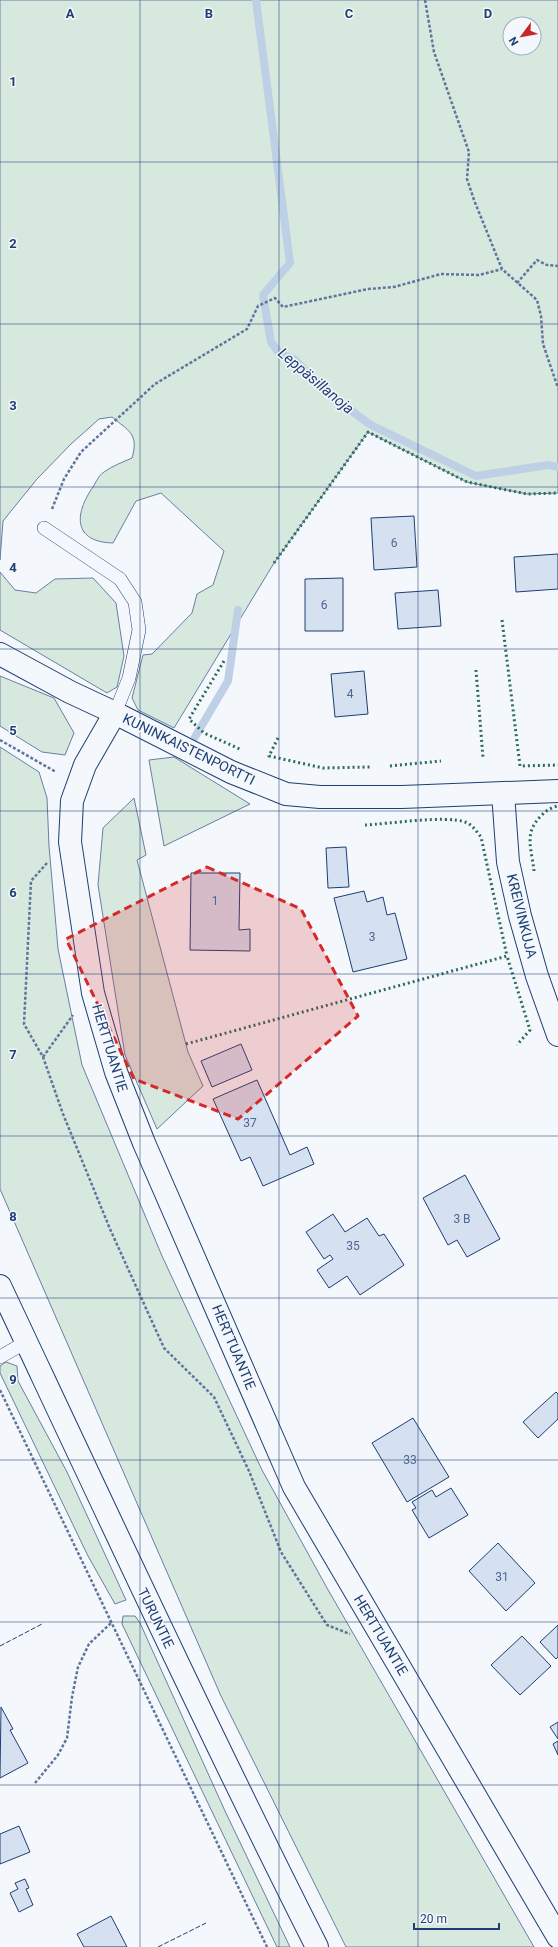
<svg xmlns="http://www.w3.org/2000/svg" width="558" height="1947" font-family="Roboto,sans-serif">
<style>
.green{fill:#d7e8df;stroke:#687fa3;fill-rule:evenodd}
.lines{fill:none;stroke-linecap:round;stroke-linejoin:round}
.stream{stroke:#bed0e5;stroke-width:8}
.building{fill:#d5e0f0;stroke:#1d3f73}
.lane-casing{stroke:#1d3f73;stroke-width:14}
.street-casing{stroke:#1d3f73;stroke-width:24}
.primary-casing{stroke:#1d3f73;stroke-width:24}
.path{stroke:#5e769c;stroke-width:2.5;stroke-dasharray:3 2;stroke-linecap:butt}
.lane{stroke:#f4f7fb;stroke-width:13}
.street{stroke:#f4f7fb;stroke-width:22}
.primary{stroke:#f4f7fb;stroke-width:22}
.hedge{stroke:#2c6c60;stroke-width:3;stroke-dasharray:2 3;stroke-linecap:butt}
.fence{stroke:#1d3f73;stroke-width:1;stroke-dasharray:5 2;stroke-linecap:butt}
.marked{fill:#d62828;fill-opacity:0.2;stroke:#d62828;stroke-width:3;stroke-dasharray:8 5;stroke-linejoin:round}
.grid{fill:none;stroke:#1d3f73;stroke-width:1;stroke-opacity:0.55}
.labels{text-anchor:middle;stroke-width:3;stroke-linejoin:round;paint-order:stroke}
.number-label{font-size:12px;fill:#4b6792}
.street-label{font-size:14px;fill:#1d3f73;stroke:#f4f7fb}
.water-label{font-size:15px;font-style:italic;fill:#1d3f73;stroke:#f4f7fb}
.grid-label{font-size:13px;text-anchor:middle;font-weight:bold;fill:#1d3f73;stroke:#f4f7fb;stroke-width:3;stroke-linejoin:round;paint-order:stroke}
</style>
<rect width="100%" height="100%" fill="#f4f7fb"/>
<path class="green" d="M0,0H558V493L527,494L467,482L368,432L274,563L174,728L138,710L132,698L143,655L152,654L192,613L197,594L213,585L224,551L161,493L136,501L113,543C73,542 74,514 93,487C96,482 99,475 104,472C112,466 123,462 132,458C139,434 129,431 112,417L99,419L71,444L37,479L3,521L0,560ZM510,24H534V48H510Z
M0,572L15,590L36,593L55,579L93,578L116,603L124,656L117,687L107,693L0,630Z
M0,676L54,698L74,733L65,755L42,752L0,726Z
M0,747L39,772L47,798L49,846L58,949L82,1065L162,1256L262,1470L327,1588L534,1947H346L221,1696L0,1189Z
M174,757L250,804L164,846L149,760Z
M134,798L146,855L137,860L188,1052L203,1086L157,1129L125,1055L98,885L103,828Z
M6,1362L17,1366L18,1381L67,1472L126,1600L115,1604L88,1556L0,1373V1366Z
M123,1616H135L140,1623L225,1811L290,1947H277L122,1624Z"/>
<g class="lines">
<path class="stream" d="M256,0L290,263L263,295L271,342L280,354L294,359L328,393L369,424L476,476L548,465L558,467
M195,737L228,681L238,610"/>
</g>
<path class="building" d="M414,516L417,567L374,570L371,518Z
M558,554V589L516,592L514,557Z
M343,578V631H305V579Z
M438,590L441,626L398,629L395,593Z
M364,671L368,714L335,717L331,674Z
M346,847L349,887L328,888L326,848Z
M191,873H240L239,930L250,929V951L190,950Z
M364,891L367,902L383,897L387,915L395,913L407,959L353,972L334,898Z
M241,1044L252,1070L212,1087L201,1061Z
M257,1080L290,1155L307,1147L314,1164L263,1186L250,1157L241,1161L213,1099Z
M465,1175L500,1239L467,1257L457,1240L448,1245L423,1198Z
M333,1214L345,1232L367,1218L379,1236L384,1234L404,1265L360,1295L347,1276L329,1288L317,1270L333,1259L330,1255L324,1259L306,1232Z
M556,1392L558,1394V1419L538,1438L523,1422Z
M413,1418L449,1477L407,1502L372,1443Z
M451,1488L468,1515L429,1538L412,1510L416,1508L412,1502L432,1490L436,1497Z
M498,1543L535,1583L506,1611L469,1571Z
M558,1625V1657L556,1659L540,1642Z
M522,1636L551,1666L520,1695L491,1665Z
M1,1707L13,1729L10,1730L28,1763L0,1778Z
M558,1722V1739L550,1727Z
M558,1741V1755L553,1744Z
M19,1826L30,1852L0,1864V1834Z
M25,1879L29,1888L26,1889L33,1905L19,1912L10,1893L18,1889L15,1883Z
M111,1916L127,1947H84L77,1934Z"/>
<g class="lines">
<defs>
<path id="lane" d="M44,528L120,579L135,602L139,630L129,678L115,713
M0,1357L26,1342"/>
<path id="street" d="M0,654L70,692L115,713L231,772L286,794L320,797H402L558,791
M115,713L85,765L72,801L70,842L93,993L116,1072L144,1143L294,1487L558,1937
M503,793L508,862L520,916L537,976L558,1035"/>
<path id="primary" d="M0,1286C104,1507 207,1729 317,1947"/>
</defs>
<use href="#lane" class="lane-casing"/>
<use href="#street" class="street-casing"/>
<use href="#primary" class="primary-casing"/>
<path class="path" d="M425,0L434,52L469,152L467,179L474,200L502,269L537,300L541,316L543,344L558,388
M517,283L537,260L547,265L558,266
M52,509L64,479L81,452L155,384L247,329L258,306L275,298L283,307L368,289L394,287L441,274L479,275L502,269
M0,740L56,772
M47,863L31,881L24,1024L43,1057L63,1114L110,1229L164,1348L214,1397L249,1471L281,1552L327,1625L350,1634
M43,1057L73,1015
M0,1390L267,1947
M35,1783L58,1755L67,1738L72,1697L78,1667L89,1644L112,1622"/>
<use href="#lane" class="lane"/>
<use href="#street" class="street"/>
<use href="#primary" class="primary"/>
<path class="hedge" d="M274,563L368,432L467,482L527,494L558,493
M502,620L520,766L558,765
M224,661L189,719L204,733L242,750
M476,670L483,758
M278,738L269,756L323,768L370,767
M390,766L441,761
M365,825C387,824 446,815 465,822C472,824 476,831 481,837L507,956
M534,871C533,859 528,844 531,832C534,821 546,808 558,806
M186,1044L507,956L530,1030L517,1045"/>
<path class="fence" d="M0,1646L42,1624
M158,1947L206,1923"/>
</g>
<path class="marked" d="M207,867L301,909L358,1016L238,1119L134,1079L66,939Z"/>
<path class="grid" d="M140,0V1947M279,0V1947M418,0V1947M0,162H558M0,324H558M0,487H558M0,649H558M0,811H558M0,974H558M0,1136H558M0,1298H558M0,1460H558M0,1622H558M0,1785H558"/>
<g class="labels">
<g class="number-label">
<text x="394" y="547">6</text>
<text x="324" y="609">6</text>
<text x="350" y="698">4</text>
<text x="215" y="905">1</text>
<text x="372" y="941">3</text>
<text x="250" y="1127">37</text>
<text x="462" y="1223">3 B</text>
<text x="353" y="1250">35</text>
<text x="410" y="1464">33</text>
<text x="502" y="1581">31</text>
</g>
<g class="street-label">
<text transform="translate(189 749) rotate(26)" y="5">KUNINKAISTENPORTTI</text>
<text transform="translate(522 916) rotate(76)" y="5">KREIVINKUJA</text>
<text transform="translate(110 1048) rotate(73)" y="5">HERTTUANTIE</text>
<text transform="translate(234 1347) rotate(67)" y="5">HERTTUANTIE</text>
<text transform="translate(156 1618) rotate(64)" y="5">TURUNTIE</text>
<text transform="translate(381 1635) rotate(59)" y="5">HERTTUANTIE</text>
</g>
<g class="water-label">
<text transform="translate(316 381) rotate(40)" y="5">Leppäsillanoja</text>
</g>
</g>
<g class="grid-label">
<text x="70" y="18">A</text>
<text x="209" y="18">B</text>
<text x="349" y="18">C</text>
<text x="488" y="18">D</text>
<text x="13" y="86">1</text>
<text x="13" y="248">2</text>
<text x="13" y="410">3</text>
<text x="13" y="572">4</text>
<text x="13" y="735">5</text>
<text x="13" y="897">6</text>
<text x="13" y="1059">7</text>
<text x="13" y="1221">8</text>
<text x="13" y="1384">9</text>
</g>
<g transform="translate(522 36) rotate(238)"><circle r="19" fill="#f4f7fb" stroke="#9eadc5"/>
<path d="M0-3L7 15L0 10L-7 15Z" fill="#c62828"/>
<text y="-6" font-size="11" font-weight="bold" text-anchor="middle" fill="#1d3f73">N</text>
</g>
<path d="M414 1923v6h85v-6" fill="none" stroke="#1d3f73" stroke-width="2"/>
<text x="420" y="1923" font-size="12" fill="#1d3f73" stroke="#f4f7fb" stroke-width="3" paint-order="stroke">20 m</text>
</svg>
